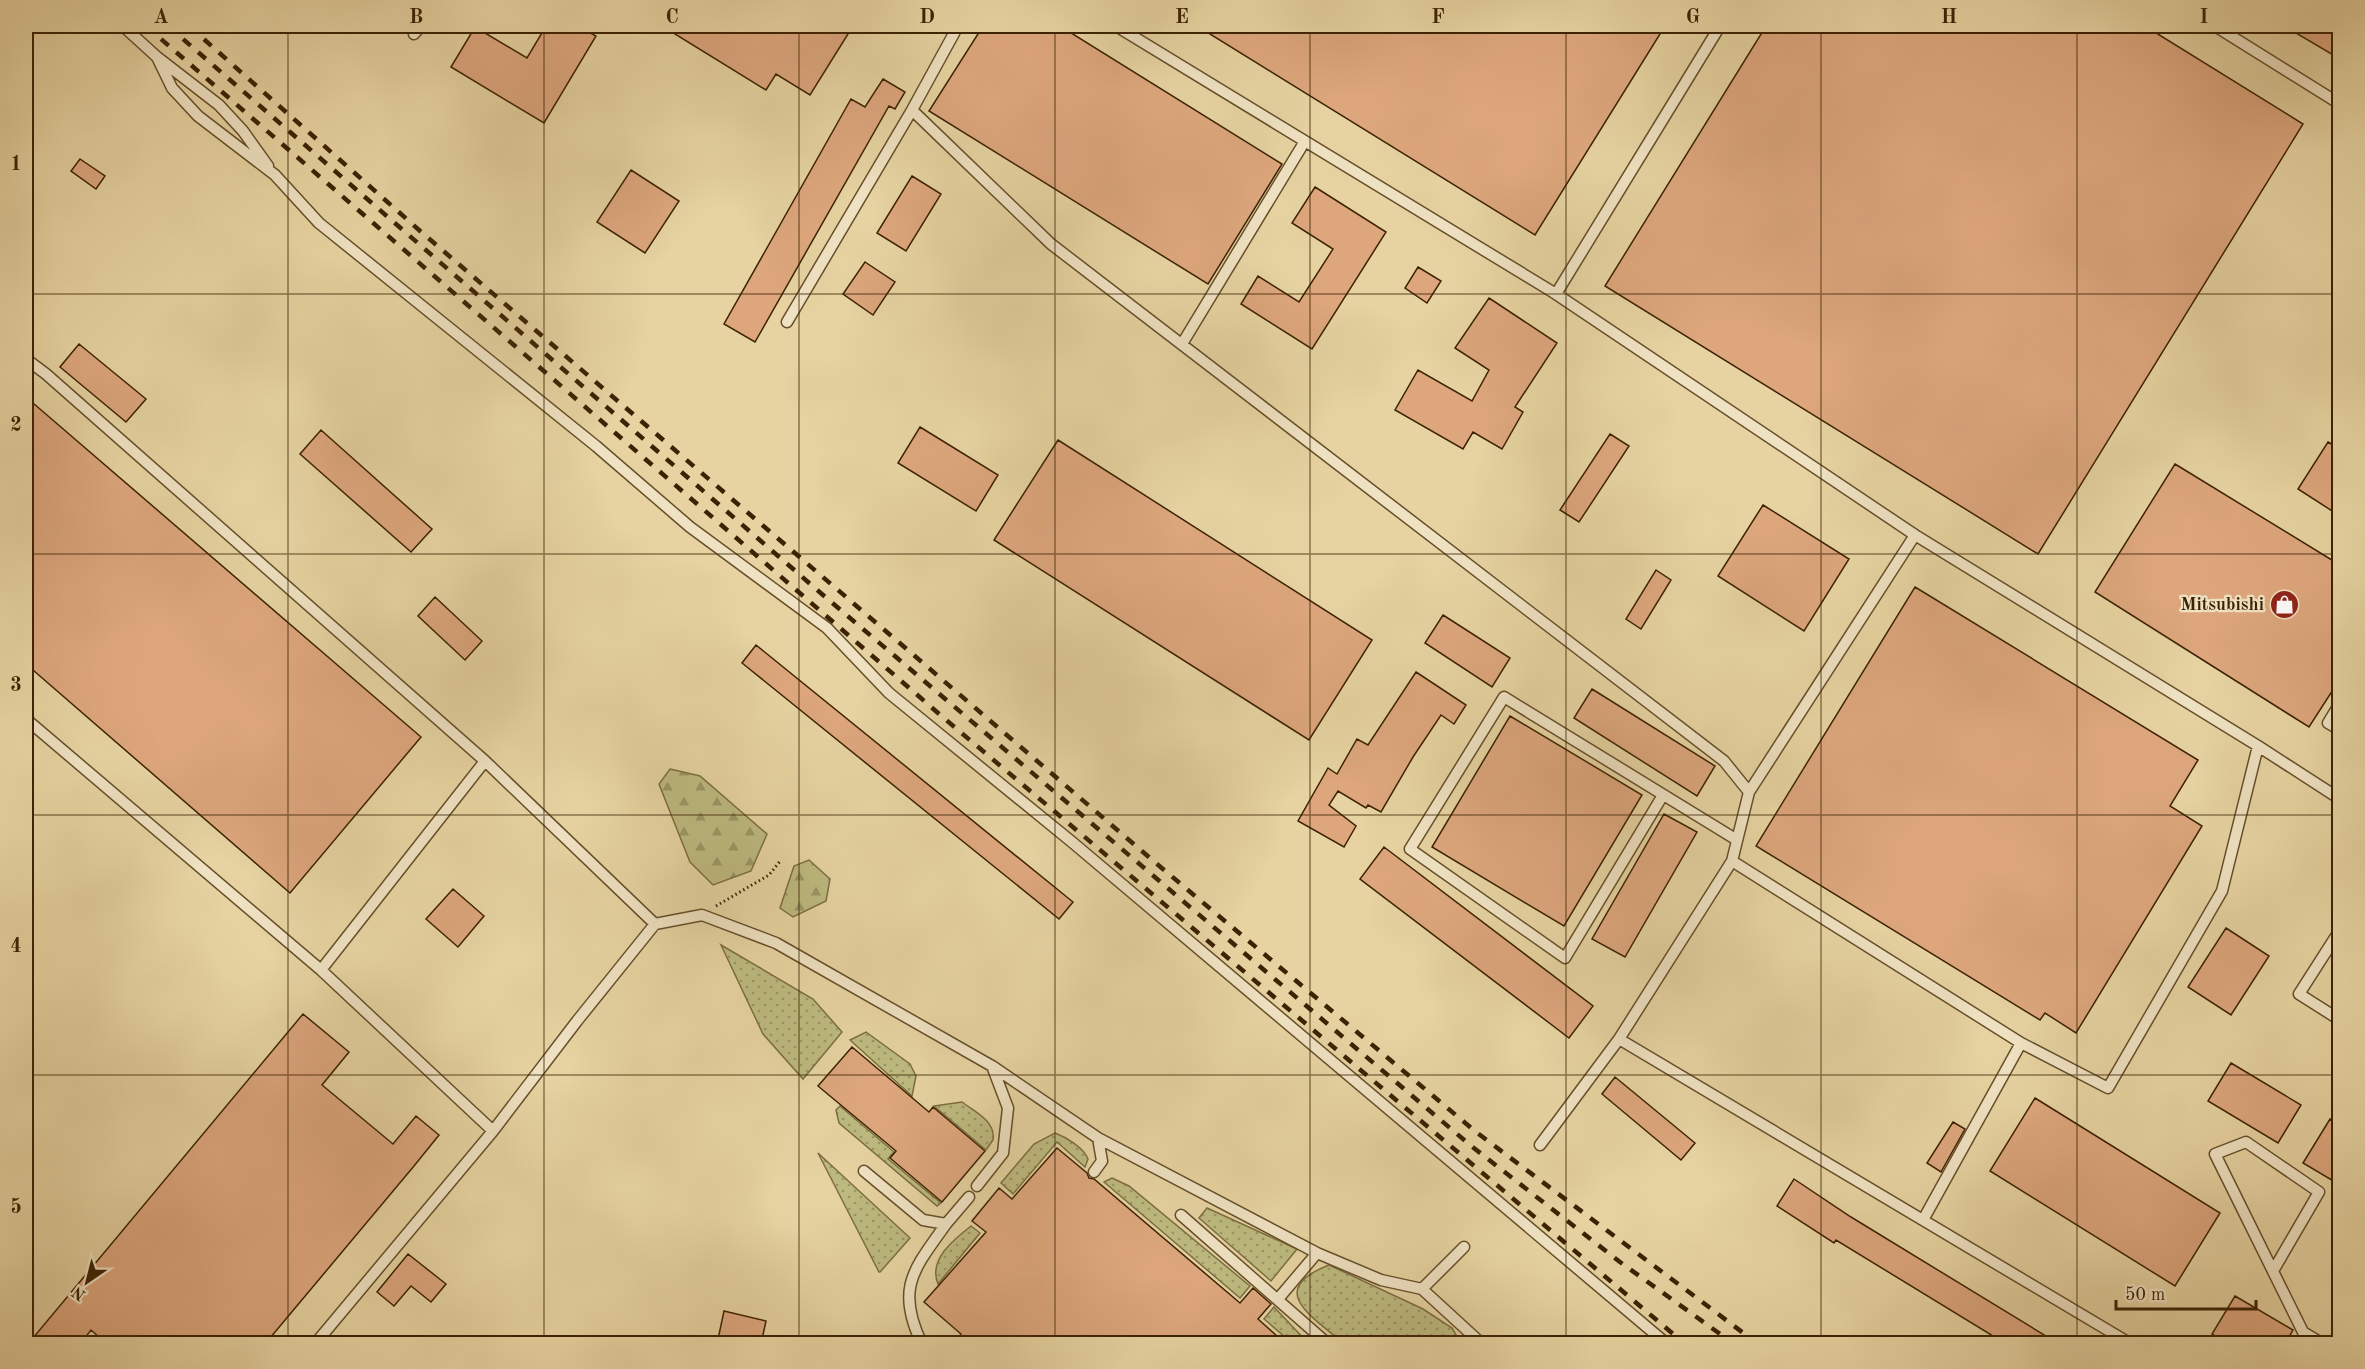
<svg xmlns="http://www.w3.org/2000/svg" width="2365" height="1369" font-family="'Old Standard TT',serif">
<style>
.grass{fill:url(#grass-dots);stroke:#7c6e41;stroke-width:1.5}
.forest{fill:url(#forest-firs);stroke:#7c6e41;stroke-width:1.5}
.building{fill:#dda67d;stroke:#3c2203;stroke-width:1.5}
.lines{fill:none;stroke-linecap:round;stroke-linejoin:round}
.service-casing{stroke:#664e2a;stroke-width:13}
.path{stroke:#3c2203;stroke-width:3;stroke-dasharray:1.5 3;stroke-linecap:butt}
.service{stroke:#efe2c2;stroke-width:10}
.rail{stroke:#3c2203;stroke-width:4.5;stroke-dasharray:10 10;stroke-linecap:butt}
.grid{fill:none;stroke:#3c2203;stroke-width:1.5;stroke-opacity:0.55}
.labels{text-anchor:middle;stroke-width:4.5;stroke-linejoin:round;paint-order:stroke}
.poi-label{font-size:18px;font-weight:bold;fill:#3c2203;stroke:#efe2c2;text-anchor:end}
.neatline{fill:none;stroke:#3c2203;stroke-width:2}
.grid-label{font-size:20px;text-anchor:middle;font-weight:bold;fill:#3c2203}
</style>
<defs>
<pattern id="grass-dots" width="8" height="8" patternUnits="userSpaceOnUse" patternTransform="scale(1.5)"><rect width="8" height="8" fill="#bdba7f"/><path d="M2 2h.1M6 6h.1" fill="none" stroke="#9b9766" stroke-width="1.8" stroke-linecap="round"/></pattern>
<pattern id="forest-firs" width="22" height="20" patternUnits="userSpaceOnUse" patternTransform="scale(1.5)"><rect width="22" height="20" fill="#bdba7f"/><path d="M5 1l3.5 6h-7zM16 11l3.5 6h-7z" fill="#9b9766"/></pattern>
</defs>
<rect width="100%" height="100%" fill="#e6d3a1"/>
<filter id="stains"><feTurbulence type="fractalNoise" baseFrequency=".00333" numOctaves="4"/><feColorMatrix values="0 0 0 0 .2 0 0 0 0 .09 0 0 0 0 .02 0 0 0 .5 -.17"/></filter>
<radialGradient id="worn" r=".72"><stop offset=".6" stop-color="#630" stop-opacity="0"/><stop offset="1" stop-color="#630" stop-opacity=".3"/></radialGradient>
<path class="grass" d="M721,945L813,999L842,1032L803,1079L763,1034Z
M866,1032L910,1064L916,1076L912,1096L850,1040Z
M962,1102C975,1112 996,1121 993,1140L986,1150L934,1106Z
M840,1106L894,1152L888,1159L941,1203L937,1206L839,1123L836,1110Z
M1055,1133C1066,1137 1084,1148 1088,1159L1085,1167L1057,1142L1013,1194L1001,1183L1034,1144Z
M818,1153L910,1238L880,1272H879Z
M1112,1178L1129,1186L1250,1286L1240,1298L1104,1182Z
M1207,1208L1297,1249L1271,1281L1199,1218Z
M971,1226L980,1233L938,1284C928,1260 953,1240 971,1226Z
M1329,1265L1423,1309L1452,1328L1461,1343H1343C1312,1316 1265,1290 1329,1265Z
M1274,1307L1308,1343H1292L1264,1319Z"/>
<path class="forest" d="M670,769L700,776L767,834L751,871L713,885L690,862L659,784Z
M809,860L830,879L826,901L793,917L780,908L794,866Z"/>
<path class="building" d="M546,26H578L596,36L544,123L451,67L475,27L527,58Z
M662,26H853L810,95L776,74L766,90Z
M983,26H1060L1282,164L1208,284L929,111Z
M1197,26H1665L1535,235Z
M1766,26H2145L2303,124L2038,554L1605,286Z
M2284,26H2340V59Z
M883,79L905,92L895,109L889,106L755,342L724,324L851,99L865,107Z
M80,159L105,176L96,189L71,171Z
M631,170L679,201L645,253L597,222Z
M912,176L941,194L906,251L877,233Z
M1315,187L1386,232L1312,349L1241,304L1258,276L1299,302L1333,249L1292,223Z
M865,262L895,282L873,315L843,294Z
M1418,267L1441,281L1427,303L1405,288Z
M1489,298L1557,343L1515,407L1523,412L1502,449L1473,432L1463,449L1395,410L1418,370L1472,401L1489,370L1455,348Z
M79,344L146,399L126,422L60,367Z
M26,397L421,737L290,893L26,664Z
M920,427L998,475L976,511L898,463Z
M321,430L432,529L411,552L300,454Z
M1610,434L1629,446L1579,522L1560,510Z
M1058,440L1372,640L1309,740L994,540Z
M2328,442L2340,449V516L2298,489Z
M2175,464L2340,565V679L2309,727L2095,592Z
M1763,505L1849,559L1804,631L1718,576Z
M1656,570L1671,580L1641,629L1626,619Z
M1915,587L2198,760L2170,806L2202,826L2076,1033L2045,1013L2040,1020L1756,846Z
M435,597L482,641L465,660L418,616Z
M1443,615L1510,658L1492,687L1425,643Z
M756,645L1073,902L1059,919L742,663Z
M1416,672L1466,705L1454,724L1441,715L1413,757L1381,812L1368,805L1366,808L1338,791L1329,805L1356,826L1344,847L1298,821L1328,768L1337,774L1357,739L1368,745Z
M1592,689L1715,766L1697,796L1574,718Z
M1510,716L1642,795L1564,926L1432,847Z
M1664,814L1697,832L1625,957L1592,939Z
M1384,847L1593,1006L1569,1038L1360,879Z
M453,889L484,916L458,947L426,919Z
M2226,928L2269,956L2231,1015L2188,987Z
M303,1014L349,1052L322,1085L393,1144L416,1116L439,1135L414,1166L265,1344H107L91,1330L80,1344H28Z
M852,1047L929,1112L933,1107L985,1151L942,1202L890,1158L896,1151L818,1086Z
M2231,1063L2301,1105L2278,1143L2208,1101Z
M1615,1077L1695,1143L1681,1160L1602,1094Z
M2035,1098L2220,1213L2175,1286L1990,1171Z
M2330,1119L2340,1124V1185L2303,1163Z
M1953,1122L1965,1129L1941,1172L1927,1163Z
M1057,1148L1087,1173L1089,1178L1094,1179L1240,1303L1253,1288L1271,1304L1258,1319L1286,1344H953L961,1334L924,1302L986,1232L972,1221L999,1188L1012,1199Z
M1794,1179L1851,1217L2059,1344H2006L1836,1240L1834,1243L1777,1206Z
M408,1254L446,1284L431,1302L411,1286L394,1306L377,1292Z
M2235,1296L2293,1330L2285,1344H2228L2212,1334Z
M724,1311L766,1321L761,1344H717Z"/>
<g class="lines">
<defs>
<path id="service" d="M123,26L157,57L219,105L243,131L268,166
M958,26L912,110L1051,244L1724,761L1749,792
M1116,26L1556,294L1915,535
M2215,26L2340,104
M414,34L421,26
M157,57L172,88L198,116L275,175L319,223L596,446L690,527L827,628L889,693L1072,842L1667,1344
M1556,294L1720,26
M787,322L912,110
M1182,344L1305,141
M26,359L46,374L485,761L655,924
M2340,703L2328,723L2340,730
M26,719L321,970L493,1131
M1663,795L1565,958L1410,849L1504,697L1737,840
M1732,861L2021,1043L1923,1220
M2340,930L2299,994L2340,1020
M321,970L485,761
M1619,1039L2131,1344
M2021,1043L2108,1088L2222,891L2258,746
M1540,1145L1619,1039L1732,861L1749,792L1915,535L2258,746L2340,799
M864,1171L923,1220L946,1224L969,1197
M1094,1172L1102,1161L1098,1138
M977,1186L1003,1153L1008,1108L992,1066
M1181,1215L1328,1344
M2273,1271L2319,1192L2246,1142L2215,1154L2303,1332L2323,1344
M1422,1289L1482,1344
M1278,1299L1317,1253
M374,1342L376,1344
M315,1344L493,1131L577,1021L655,924L702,915L776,943L992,1066L1098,1138L1317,1253L1381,1280L1422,1289L1464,1247
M922,1344C895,1288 914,1269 946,1224"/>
</defs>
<use href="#service" class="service-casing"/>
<path class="path" d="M716,906L769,875L781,860"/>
<use href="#service" class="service"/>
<path class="rail" d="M146,26L945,719L1685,1344
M168,26L823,595L1470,1145L1620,1262L1734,1344
M189,26L419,230L605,390L1157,864L1476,1132L1758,1344
M210,26L223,37"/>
</g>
<path class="grid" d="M288,26V1344M544,26V1344M799,26V1344M1055,26V1344M1310,26V1344M1566,26V1344M1821,26V1344M2077,26V1344M26,294H2340M26,554H2340M26,815H2340M26,1075H2340"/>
<defs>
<symbol id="shop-disc" viewBox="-11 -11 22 22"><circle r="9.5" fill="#8f2418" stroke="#efe2c2"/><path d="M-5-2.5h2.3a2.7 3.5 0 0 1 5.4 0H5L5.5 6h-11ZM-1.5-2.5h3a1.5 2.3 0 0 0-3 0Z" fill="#fff"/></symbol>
</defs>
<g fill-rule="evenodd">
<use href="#shop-disc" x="2268" y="588" width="33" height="33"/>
</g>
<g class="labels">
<g class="poi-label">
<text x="2264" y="610">Mitsubishi</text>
</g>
</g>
<rect width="2365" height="1369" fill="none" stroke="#e6d3a1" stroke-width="66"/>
<g transform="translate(87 1282) rotate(215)" stroke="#efe2c2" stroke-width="4.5" paint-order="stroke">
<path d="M0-4.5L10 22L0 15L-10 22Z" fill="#3c2203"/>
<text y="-9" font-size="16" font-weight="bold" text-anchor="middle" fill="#3c2203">N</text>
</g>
<path d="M2116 1300v9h140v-9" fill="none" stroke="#3c2203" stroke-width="3"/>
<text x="2125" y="1300" font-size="18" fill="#3c2203" stroke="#efe2c2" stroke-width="4.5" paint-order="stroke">50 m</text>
<rect x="33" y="33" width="2299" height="1303" class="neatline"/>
<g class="grid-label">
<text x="161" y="23">A</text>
<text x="416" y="23">B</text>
<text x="672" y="23">C</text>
<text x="927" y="23">D</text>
<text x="1182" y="23">E</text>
<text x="1438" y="23">F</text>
<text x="1693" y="23">G</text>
<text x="1949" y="23">H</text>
<text x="2204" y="23">I</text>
<text x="16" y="170">1</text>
<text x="16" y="431">2</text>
<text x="16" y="691">3</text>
<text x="16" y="952">4</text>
<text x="16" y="1213">5</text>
</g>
<rect width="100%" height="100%" filter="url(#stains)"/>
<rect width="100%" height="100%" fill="url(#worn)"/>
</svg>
